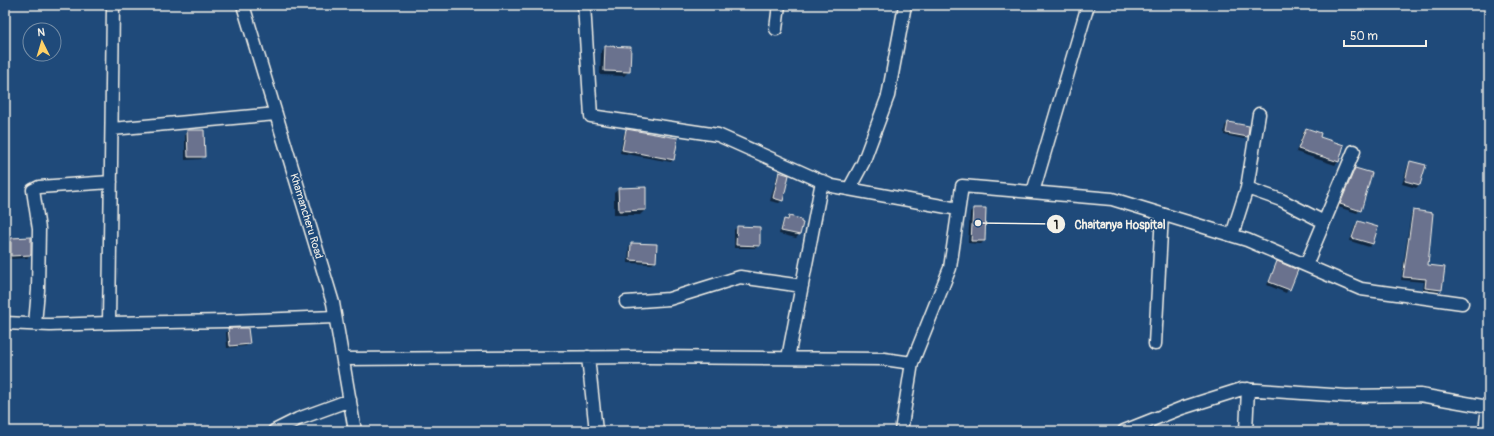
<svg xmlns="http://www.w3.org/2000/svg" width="1494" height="436" font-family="Pangolin,sans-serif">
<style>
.shadow{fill:#0007}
.building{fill:#6b728e;stroke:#f4f1e8}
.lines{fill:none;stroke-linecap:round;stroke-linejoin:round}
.minor-casing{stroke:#f4f1e8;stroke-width:15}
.minor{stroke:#1f4a7a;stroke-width:12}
.labels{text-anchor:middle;stroke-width:3;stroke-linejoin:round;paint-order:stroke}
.street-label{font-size:11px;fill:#f4f1e8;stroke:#1f4a7a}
.leader{fill:none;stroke:#f4f1e8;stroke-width:1.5}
.callout-dot{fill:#f4f1e8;stroke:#1f4a7a;stroke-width:1.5}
.mark-label{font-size:12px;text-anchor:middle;font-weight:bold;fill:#111}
.callout-label{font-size:12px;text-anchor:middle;font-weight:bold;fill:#f4f1e8;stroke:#1f4a7a;stroke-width:3;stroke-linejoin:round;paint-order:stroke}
</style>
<rect width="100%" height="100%" fill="#1f4a7a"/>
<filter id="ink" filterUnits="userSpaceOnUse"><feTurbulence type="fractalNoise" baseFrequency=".025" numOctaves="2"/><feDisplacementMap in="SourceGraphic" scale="8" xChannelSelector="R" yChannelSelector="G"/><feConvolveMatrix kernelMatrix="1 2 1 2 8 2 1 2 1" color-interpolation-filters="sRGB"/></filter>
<g filter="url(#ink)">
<path class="shadow" d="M596,5H615L596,7Z
M605,47L629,71L624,76L600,75L601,52Z
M1228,123L1247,136L1244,139L1224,135L1225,126Z
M1306,129L1319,138L1338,162L1335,165L1296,152L1303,132Z
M627,130L673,159L671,162L620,153L624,133Z
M187,131L204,156L201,159L185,160V134Z
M1411,162L1424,166L1419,185L1416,188L1402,184L1408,165Z
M1355,169L1360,210L1357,213L1338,207L1352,172Z
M779,173L782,200L779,203L770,201L777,176Z
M619,189L645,210L640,215H614V193Z
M973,209L984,241L981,244L968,243L970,212Z
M1414,211L1427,266L1441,289L1438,292L1423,290L1424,282L1401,280L1411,214Z
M789,217L802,223L799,235L796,238L779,234L782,223Z
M1358,222L1377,228L1372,244L1369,247L1350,241L1355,225Z
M737,227L759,245L756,248H734V230Z
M30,238V255L27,258L9,259L8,242L11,239Z
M632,244L655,262L652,264L628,263L629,247Z
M1277,263L1297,271L1286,293L1267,285Z
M229,329L249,343L246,346L227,348L226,332Z"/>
<path class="building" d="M605,46L631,47L630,72L604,71Z
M1228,122L1249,126L1248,137L1226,133Z
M1306,128L1321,133L1320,137L1344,145L1339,162L1298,149Z
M626,129L678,138L674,160L622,150Z
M187,130H204L205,157H188Z
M1410,161L1426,165L1420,185L1405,181Z
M1355,168L1372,173L1361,211L1340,204Z
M779,172L789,175L783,201L773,198Z
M646,187V210L619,211L618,188Z
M973,208H986L985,241H971Z
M1413,210L1433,213L1428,265L1445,267L1442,290L1425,288L1426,279L1403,277Z
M789,216L801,219V222L803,223L800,235L781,231L784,219L788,220Z
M1358,221L1378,227L1373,244L1352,238Z
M737,226L760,227V246L736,245Z
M31,237V255L11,256V238Z
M631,243L657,244L656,262L630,260Z
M1277,261L1298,270L1290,290L1269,282Z
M228,328H248L250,344L230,346Z"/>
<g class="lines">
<defs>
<path id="minor" d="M113,5L109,323L228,321L335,317
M243,5L333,303L355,431
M584,5L591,116L718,135L832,186L958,209
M776,29L779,5
M112,129L276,114
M1247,188L1259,114
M849,189L863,163L888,96L905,5
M1033,192L1088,5
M1232,235L1247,188L1281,200L1324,222
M1306,265L1354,151
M626,302L669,299L740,277L802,286
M5,323L50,325L109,323
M35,324L38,290L39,229L33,190L39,187L111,182
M1155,344L1162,214
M588,357L596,431
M788,358L822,181
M343,359L647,357L884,359L912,363L950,268L962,186L1112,199L1247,240L1361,289L1462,303
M274,431L298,419L350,400
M901,431L912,363
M1124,431L1182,408L1242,389L1346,396L1420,395L1488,407L1485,431
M1246,431L1248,389"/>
</defs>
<use href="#minor" class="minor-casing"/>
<use href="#minor" class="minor"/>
</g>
</g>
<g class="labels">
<g class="street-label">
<text transform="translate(307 216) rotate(73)" y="4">Khamancheru Road</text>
</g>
</g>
<path class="leader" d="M978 223L1056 224"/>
<g class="callout-dot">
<circle cx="978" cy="223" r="4"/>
<circle cx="1056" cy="224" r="10"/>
</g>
<g class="mark-label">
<text x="1056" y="229">1</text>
</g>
<g class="callout-label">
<text x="1120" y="229">Chaitanya Hospital</text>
</g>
<rect width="1494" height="436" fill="none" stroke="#1f4a7a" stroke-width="20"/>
<rect x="10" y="10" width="1474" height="416" fill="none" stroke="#f4f1e8" stroke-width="1.5" filter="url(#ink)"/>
<g transform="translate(42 42) rotate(355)"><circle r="19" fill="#1f4a7a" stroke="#748da6"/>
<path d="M0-3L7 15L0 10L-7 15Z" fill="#ffd166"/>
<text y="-6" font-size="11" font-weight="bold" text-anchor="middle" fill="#f4f1e8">N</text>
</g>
<path d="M1344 40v6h82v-6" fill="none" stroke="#f4f1e8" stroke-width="2"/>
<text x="1350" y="40" font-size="12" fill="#f4f1e8" stroke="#1f4a7a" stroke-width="3" paint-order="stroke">50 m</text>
</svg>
